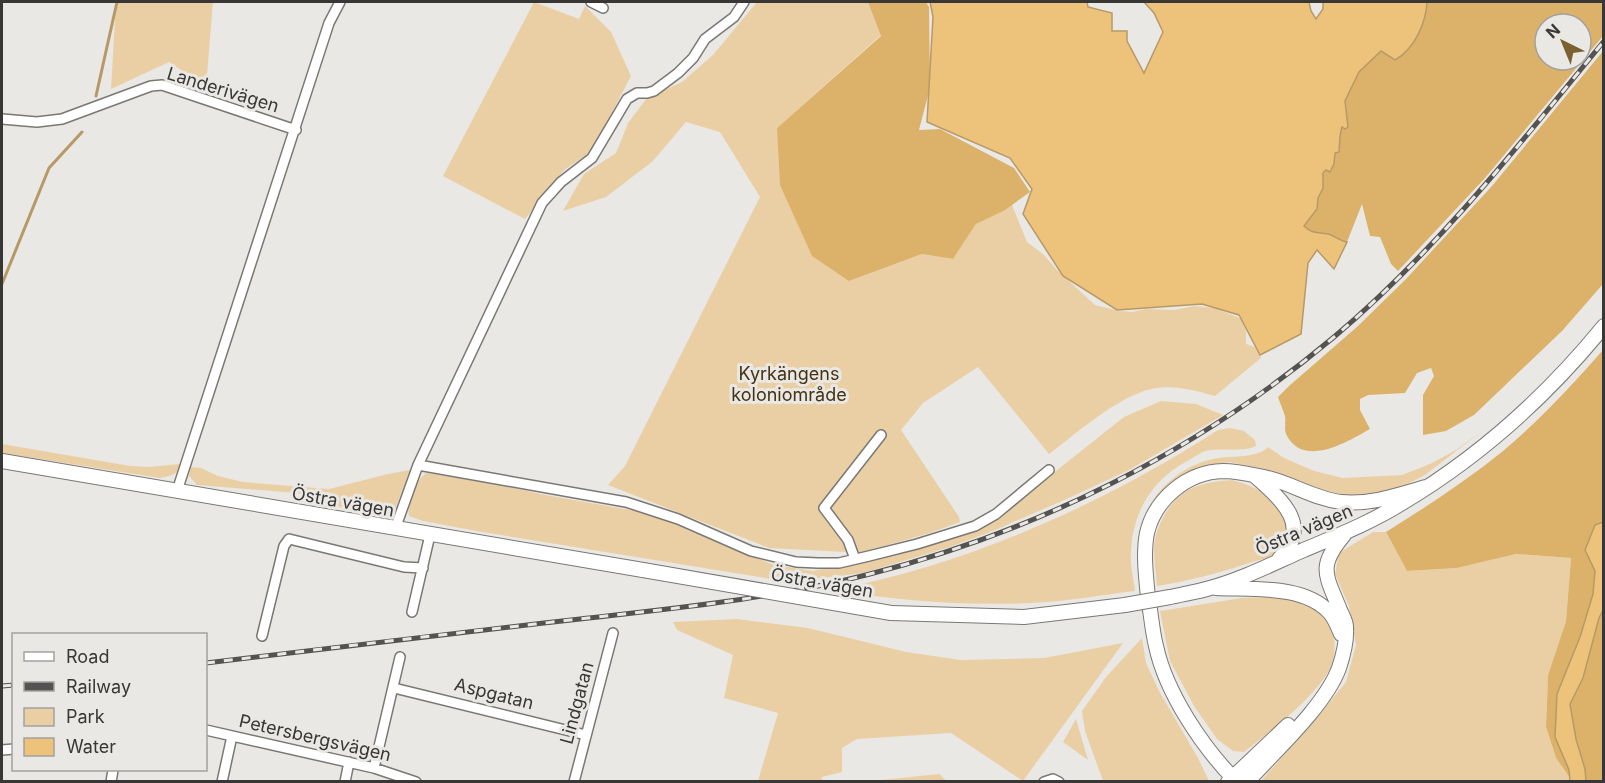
<svg xmlns="http://www.w3.org/2000/svg" width="1605" height="783" font-family="Inter,sans-serif">
<style>
.green{fill:#eacfa4}
.forest{fill:#dcb26b;fill-rule:evenodd}
.water{fill:#edc37c;stroke:#b79967;stroke-width:1.5}
.lines{fill:none;stroke-linecap:round;stroke-linejoin:round}
.stream{stroke:#b79967;stroke-width:3}
.street-casing{stroke:#7a7874;stroke-width:12}
.secondary-casing{stroke:#7a7874;stroke-width:16}
.street{stroke:#fff;stroke-width:9}
.secondary{stroke:#fff;stroke-width:14}
.rail-casing{stroke:#545351;stroke-width:5}
.rail{stroke:#eae8e4;stroke-width:3;stroke-dasharray:9;stroke-linecap:butt}
.secondary-bridge-casing{stroke:#7a7874;stroke-width:16;stroke-linecap:butt}
.secondary-bridge{stroke:#fff;stroke-width:14}
.labels{text-anchor:middle;stroke-width:6;stroke-linejoin:round;paint-order:stroke}
.street-label{font-size:18px;fill:#383735;stroke:#eae8e4}
.park-label{font-size:18px;fill:#443213;stroke:#eae8e4}
</style>
<rect width="100%" height="100%" fill="#eae8e4"/>
<path class="green" d="M116,2H213L206,87L169,62L111,89Z
M534,2L579,19L585,6L611,32L631,76L607,122L598,147L564,170L525,219L443,176Z
M757,2H868L881,35L777,128L849,281L922,254L953,259L976,224L1012,205L1027,242L1044,255L1056,269L1095,305L1119,311L1132,312L1146,309L1174,310L1195,306L1214,308L1240,318L1246,331V344L1255,347L1261,358L1215,396C1195,390 1171,384 1151,389C1117,397 1077,433 1049,454L978,367L923,403L901,430L959,517L960,522L930,533L859,553L853,544L845,552L769,548L608,485L625,466L760,197L720,132L686,122L653,161L606,197L563,211L584,174L616,153L628,123L647,98L682,82L713,55Z
M1161,401L1196,404L1223,415L1129,470L1071,497L993,531L950,547L863,573L790,582L482,532L423,521L409,516C406,498 413,485 426,473L496,483L540,494L647,513L774,565L813,571L884,556L995,519L1124,417Z
M1230,428L1244,431L1255,440L1256,446C1242,453 1221,447 1205,451C1200,453 1194,457 1189,460C1152,479 1132,512 1131,554C1130,566 1134,579 1135,591C1100,595 1065,602 1030,603C965,606 899,601 834,590C971,563 1101,505 1218,430Z
M1486,428L1425,475L1398,489L1357,498L1315,488L1264,469L1229,462L1203,466L1179,477L1151,505C1163,481 1191,462 1218,458C1231,456 1259,458 1268,447L1284,458L1314,471L1343,478L1402,475L1430,464L1456,450Z
M2,444L130,466L149,467L181,464C178,475 170,476 160,478L2,453Z
M191,467L201,468L218,476L243,482L329,489L388,474L410,470L394,512L385,516L349,510L297,493L197,485L189,476Z
M1232,480C1255,486 1272,495 1283,516C1290,529 1291,543 1278,553C1271,558 1260,560 1252,562C1220,573 1189,581 1157,586C1156,574 1154,561 1154,549C1154,537 1159,524 1165,514C1181,487 1202,482 1232,480Z
M1373,532H1386L1407,571L1457,568L1516,554L1571,558L1566,621L1548,675L1546,727L1556,758L1570,778V781L1260,782L1311,725L1346,682L1356,645L1349,606L1335,574L1339,553Z
M1271,597C1284,599 1304,600 1315,608C1324,613 1331,624 1333,633C1335,642 1335,652 1333,661C1324,691 1269,733 1244,752L1233,751L1217,739L1194,706L1170,661L1160,611L1242,598Z
M737,619L808,628L906,652L961,660L1044,658L1123,643L1023,781L951,733L857,739L842,748V772L822,777V781H758L778,713L724,698L733,655L677,630L673,622Z
M1142,638L1146,663L1159,691L1198,758L1209,781H1103L1085,731L1082,711L1106,677Z
M1076,719L1088,760L1063,742Z
M939,774L947,781H872Z"/>
<path class="forest" d="M868,2H926L929,7L930,88L919,130L940,129L1014,168L1030,192L1005,210L976,224L953,259L922,254L849,281L812,256L780,185L777,128L881,36Z
M1427,2H1603V36L1485,178L1398,271L1391,264L1380,237L1370,236L1362,204L1347,242C1340,241 1333,235 1328,234C1317,232 1312,234 1304,226L1317,209L1318,199L1323,188V173L1334,164L1335,152L1339,151C1340,142 1339,135 1342,126L1348,127L1345,101L1359,72L1381,51L1395,60C1412,50 1426,20 1427,2ZM1545,24H1581V60H1545Z
M1603,51V284L1562,331L1474,415L1446,431L1423,435V395L1434,376L1431,368L1417,373L1405,393L1368,395L1360,399V410L1370,429C1347,442 1303,469 1286,434C1284,429 1286,422 1285,416C1283,410 1280,403 1278,397L1289,386L1358,326L1406,279L1492,186Z
M1603,350V522L1595,525V571L1593,594L1580,637L1557,694L1555,737L1569,770L1570,778L1556,758L1546,727L1548,675L1566,621L1571,558L1516,554L1457,568L1407,571L1386,532C1426,507 1466,481 1503,451C1539,421 1572,385 1603,350Z
M1603,610V781H1586L1585,769L1576,739L1570,704L1583,678L1599,618Z"/>
<path class="water" d="M930,2H1087L1088,7L1112,13V31H1127V41L1144,73L1163,32L1154,13L1144,2H1309L1311,11L1316,19L1323,9V2H1427C1426,22 1415,49 1395,60L1381,51L1359,72L1345,101L1348,127L1345,129L1342,127C1339,136 1340,142 1339,152L1335,153L1334,164L1330,172L1326,170L1323,173V188L1318,198L1317,209L1304,226C1312,234 1317,232 1328,234C1333,235 1340,241 1347,242L1334,269L1317,250L1308,263L1301,334L1260,355L1239,315L1202,304L1117,310L1063,276L1023,214L1032,189L1010,158L927,122L933,17Z
M1603,522V610L1599,618L1583,678L1570,704L1576,739L1585,769L1586,781H1570L1569,770L1555,737L1557,694L1580,637L1593,594L1595,571L1585,550L1595,525Z"/>
<g class="lines">
<path class="stream" d="M96,96L117,2
M2,284L49,168L82,132"/>
<defs>
<path id="street" d="M591,2L603,8
M2,119L37,122L62,119L151,86L162,85L296,130
M418,465L626,502L678,519L751,551L796,562L818,563H839L869,556L917,544L975,526L996,514L1049,470
M177,491L329,23L340,2
M395,529L418,465L542,203L561,182L592,158L627,99L637,93H647L654,91L678,73L693,58L705,39L734,17L744,2
M855,559L848,540L824,508L881,435
M412,612L430,535
M262,636L284,546L289,539L404,567L423,568
M394,688L586,735
M206,730L374,768L416,782
M2,750L14,749
M374,768L400,657
M111,782L113,770
M222,782L232,736
M345,782L349,762
M574,782L613,633
M1044,782L1053,779L1059,782"/>
<path id="secondary" d="M2,461L643,570
M1256,477C1283,501 1312,526 1279,559
M1216,588C1251,590 1304,584 1330,613C1335,619 1338,627 1341,634
M1170,597C1183,594 1197,592 1210,588C1240,580 1270,565 1299,552C1334,537 1370,523 1402,503C1479,457 1547,396 1604,326
M891,613L1024,617L1125,605
M1228,782L1288,725
M1237,782C1203,748 1166,693 1156,646C1152,630 1151,613 1148,597C1146,577 1143,553 1147,533C1155,499 1187,472 1223,471C1238,471 1253,475 1268,478C1293,484 1315,499 1341,502C1370,505 1398,495 1426,487
M1247,782C1275,751 1325,706 1339,668C1343,656 1347,639 1346,627C1346,621 1342,615 1340,610C1326,575 1317,567 1344,535"/>
</defs>
<use href="#street" class="street-casing"/>
<use href="#secondary" class="secondary-casing"/>
<use href="#street" class="street"/>
<use href="#secondary" class="secondary"/>
<defs>
<path id="rail" d="M206,663C330,648 455,633 580,619C676,608 772,599 866,575C1037,532 1198,451 1334,337C1436,251 1520,144 1604,41
M2,686L14,685"/>
</defs>
<use href="#rail" class="rail-casing"/>
<use href="#rail" class="rail"/>
<defs>
<path id="secondary-bridge" d="M643,570L891,613
M1125,605L1170,597"/>
</defs>
<use href="#secondary-bridge" class="secondary-bridge-casing"/>
<use href="#secondary-bridge" class="secondary-bridge"/>
</g>
<g class="labels">
<g class="street-label">
<text transform="translate(223 90) rotate(17)" y="6">Landerivägen</text>
<text transform="translate(343 502) rotate(10)" y="6">Östra vägen</text>
<text transform="translate(1304 530) rotate(-23)" y="6">Östra vägen</text>
<text transform="translate(822 583) rotate(10)" y="6">Östra vägen</text>
<text transform="translate(494 694) rotate(14)" y="6">Aspgatan</text>
<text transform="translate(577 703) rotate(-75)" y="6">Lindgatan</text>
<text transform="translate(315 738) rotate(13)" y="6">Petersbergsvägen</text>
</g>
<g class="park-label">
<text x="789" y="380">Kyrkängens<tspan x="789" dy="21">koloniområde</tspan></text>
</g>
</g>
<rect width="1605" height="783" fill="none" stroke="#383735" stroke-width="6"/>
<rect x="12" y="633" width="195" height="138" fill="#eae8e4" stroke="#a3a19e" stroke-width="1.5"/>
<rect x="24" y="652" width="30" height="9" fill="#ffffff" stroke="#a3a19e" stroke-width="1.5"/>
<text x="66" y="663" font-size="18" fill="#383735">Road</text>
<rect x="24" y="682" width="30" height="9" fill="#545351" stroke="#a3a19e" stroke-width="1.5"/>
<text x="66" y="693" font-size="18" fill="#383735">Railway</text>
<rect x="24" y="708" width="30" height="18" fill="#eacfa4" stroke="#a3a19e" stroke-width="1.5"/>
<text x="66" y="723" font-size="18" fill="#383735">Park</text>
<rect x="24" y="738" width="30" height="18" fill="#edc37c" stroke="#a3a19e" stroke-width="1.5"/>
<text x="66" y="753" font-size="18" fill="#383735">Water</text>
<g transform="translate(1563 42) rotate(317)"><circle r="28" fill="#eae8e4" stroke="#a3a19e" stroke-width="1.5"/>
<path d="M0-4.5L10 22L0 15L-10 22Z" fill="#7b6032"/>
<text y="-9" font-size="16" font-weight="bold" text-anchor="middle" fill="#383735">N</text>
</g>
</svg>
